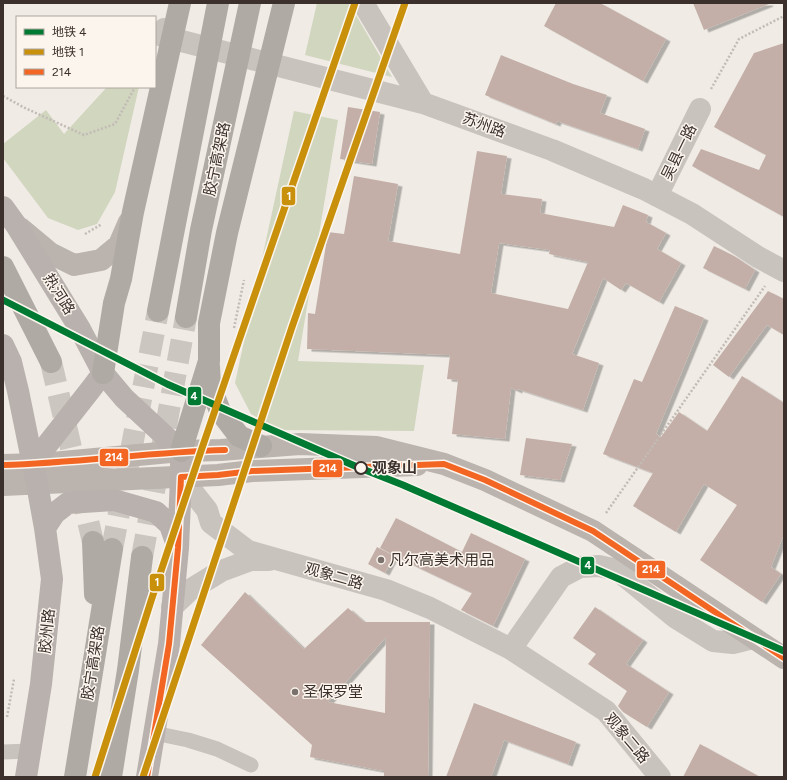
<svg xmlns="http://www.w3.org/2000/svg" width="787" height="780" font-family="Figtree,'Noto Sans SC',sans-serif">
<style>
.green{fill:#d1d6bf}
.building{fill:#c3afa7;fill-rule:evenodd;filter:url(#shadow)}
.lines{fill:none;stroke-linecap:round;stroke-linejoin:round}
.highway-tunnel{stroke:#ccc6c0;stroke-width:22;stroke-dasharray:22 11;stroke-linecap:butt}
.path{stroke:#c2bbb6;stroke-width:2.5;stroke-dasharray:2 2;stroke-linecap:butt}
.lane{stroke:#c9c3be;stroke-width:15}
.street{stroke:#c9c3be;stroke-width:22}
.secondary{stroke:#bab3ae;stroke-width:22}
.primary{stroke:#b8b1ad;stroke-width:22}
.highway{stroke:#afaaa4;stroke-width:22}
.bus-1-casing{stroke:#fbf5ee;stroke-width:9}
.bus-1{stroke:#f26522;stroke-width:6}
.metro-1-casing{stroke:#fbf5ee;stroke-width:10}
.metro-2-casing{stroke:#fbf5ee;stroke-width:10}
.metro-1{stroke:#007a33;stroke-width:7}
.metro-2{stroke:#c8900b;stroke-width:7}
.stop-dot{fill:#fbf5ee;stroke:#3b302b;stroke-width:2}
.poi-dot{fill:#7a716c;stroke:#fbf5ee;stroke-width:1.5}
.labels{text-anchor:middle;stroke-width:3;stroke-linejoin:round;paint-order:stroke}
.street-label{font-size:15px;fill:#3b302b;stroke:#fbf5ee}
.stop-label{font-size:15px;font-weight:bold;fill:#3b302b;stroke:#fbf5ee;text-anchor:start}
.poi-label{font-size:15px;fill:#3b302b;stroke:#fbf5ee;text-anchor:start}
.line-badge{stroke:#fbf5ee;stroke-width:1.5}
.badge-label{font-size:11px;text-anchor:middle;font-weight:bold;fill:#fff}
</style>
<defs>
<filter id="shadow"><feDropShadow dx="4.5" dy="2.5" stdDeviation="0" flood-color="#0004"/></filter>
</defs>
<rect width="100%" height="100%" fill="#f0ebe5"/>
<path class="green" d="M317,3H349L392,77L305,55Z
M107,87H139L115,192L97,224L78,230L48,218L3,158V144L46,110L64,134Z
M294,111L338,120L298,361L424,365L414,431L280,430L251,414L235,383Z"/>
<path class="building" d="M556,3H600L666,39L643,81L544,26Z
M693,3H768L769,4L704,30Z
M784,43V217L692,166L701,149L759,170L766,155L714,127L754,53Z
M501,55L573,84L607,95L600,113L645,129L638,149L557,121L556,124L485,95Z
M348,107L380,112L372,164L340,159Z
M477,151L507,156L501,194L542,199L540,213L614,227L623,205L648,215L646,222L666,233L657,249L681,263L659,302L626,283L621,290L603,278L572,354L599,363L583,410L518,389V391L511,388L505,439L452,434L458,380L447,379L450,355L307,349L308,313L315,314L328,232L344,234L354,176L398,184L388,241L460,254ZM499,243L550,250L549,254L588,262L568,309L491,293Z
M714,246L734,256L755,270L745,289L703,268Z
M768,291L784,299V335L767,325L729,377L713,365Z
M675,306L704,318L656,434L661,437L679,412L707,431L742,376L784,403V534L771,567L781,574L762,602L700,560L737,505L704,484L676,532L633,506L653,473L603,454L634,379L642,382Z
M526,438L572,444L560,480L520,475Z
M396,518L462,552L471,533L525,559L493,626L461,610L472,593L419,568L380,548Z
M377,547L394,556L385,573L368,564Z
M245,592L304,649L348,608L364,622H430L428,777H384V771L310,757L312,745L201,645ZM386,637L385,713L328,702Z
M595,607L643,640L626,664L669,692L647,727L623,712L618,706L627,691L588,664L596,654L573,638Z
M474,703L576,742L568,764L504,740L491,777H446Z
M700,744L760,777H683Z"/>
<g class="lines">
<path class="highway-tunnel" d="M51,362L93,542
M112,549L158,311
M142,557L186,317"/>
<path class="path" d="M711,89L739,39L784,16
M3,96L25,108L84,135L115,124L135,87
M85,234L102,224
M234,328L244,280
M606,513L765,286
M7,717L14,679"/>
<path class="lane" d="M154,733L188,740L217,749L251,765
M3,752L30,751"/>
<path class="street" d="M363,3L423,103
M164,29L162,36L423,103L552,150L644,189L692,214L758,257L784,271
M657,196L700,109
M181,477L207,510L211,523L248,551L386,590L430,608L511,649L606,711L660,777
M172,607L190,590L221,571L251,560H269
M511,649L561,577L580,567L599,566L617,570L676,618L713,641L733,643L753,638"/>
<path class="secondary" d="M20,228L50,253L74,265L101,260L119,245L129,222
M3,465L41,464L181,451L221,450L300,444L376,447L444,464L485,480L593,531L784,658
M3,485L218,475L252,471L417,465"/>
<path class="primary" d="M3,207L16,225L80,329L103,373L124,398L181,451V477L178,548L169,644L147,777
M3,345L11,362L18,391L37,484L45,528L52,579L41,684L26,777
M32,464L91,389L103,373
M45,528L55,513L68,503L114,500L156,512L170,525L177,545"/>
<path class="highway" d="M3,267L51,362
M158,311L218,3
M186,317L201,230L250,3
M209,366L210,386L220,411L239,436L261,446
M103,373L114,303L121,279L133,212L180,3
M181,451L209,361V323L227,233L284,3
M93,542L95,594
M75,777L112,549
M111,777L128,670L142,557"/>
<defs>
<path id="bus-1" d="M3,465C77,463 151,452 225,450
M147,777L169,644L178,548L181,477L218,475L252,471L444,464L485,480L593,531L784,658"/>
</defs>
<use href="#bus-1" class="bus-1-casing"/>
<use href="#bus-1" class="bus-1"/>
<defs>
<path id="metro-1" d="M3,300L167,384L355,466L403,485L784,651"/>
<path id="metro-2" d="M95,777L151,601L201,451L355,3
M143,777L292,327L405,3"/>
</defs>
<use href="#metro-1" class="metro-1-casing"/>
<use href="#metro-2" class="metro-2-casing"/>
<use href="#metro-1" class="metro-1"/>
<use href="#metro-2" class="metro-2"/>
</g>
<circle class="stop-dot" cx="361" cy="468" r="6"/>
<g class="poi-dot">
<circle cx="381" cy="560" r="4"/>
<circle cx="295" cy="692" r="4"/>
</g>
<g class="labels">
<g class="street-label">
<text transform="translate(484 125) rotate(20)" y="5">苏州路</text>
<text transform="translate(679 152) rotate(-64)" y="5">吴县一路</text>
<text transform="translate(217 159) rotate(-78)" y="5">胶宁高架路</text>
<text transform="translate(59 294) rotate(58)" y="5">热河路</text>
<text transform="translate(334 576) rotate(16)" y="5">观象二路</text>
<text transform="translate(47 631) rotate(-84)" y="5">胶州路</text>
<text transform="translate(93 663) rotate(-81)" y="5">胶宁高架路</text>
<text transform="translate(627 738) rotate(50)" y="5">观象二路</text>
</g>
<g class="stop-label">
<text x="372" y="473">观象山</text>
</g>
<g class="poi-label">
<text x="389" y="565">凡尔高美术用品</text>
<text x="303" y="697">圣保罗堂</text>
</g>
</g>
<g class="line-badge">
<rect x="281" y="186" width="15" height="20" rx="4" fill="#c8900b"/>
<rect x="187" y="386" width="15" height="20" rx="4" fill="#007a33"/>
<rect x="99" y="448" width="30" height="19" rx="4" fill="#f26522"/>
<rect x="312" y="459" width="31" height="19" rx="4" fill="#f26522"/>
<rect x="580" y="556" width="15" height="19" rx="4" fill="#007a33"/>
<rect x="636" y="560" width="30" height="19" rx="4" fill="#f26522"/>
<rect x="149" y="573" width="16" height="19" rx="4" fill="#c8900b"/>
</g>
<g class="badge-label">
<text x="289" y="200">1</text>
<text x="194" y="400">4</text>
<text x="114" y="461">214</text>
<text x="328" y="472">214</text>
<text x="588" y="569">4</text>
<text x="651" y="573">214</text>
<text x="157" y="586">1</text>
</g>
<rect width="787" height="780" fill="none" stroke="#3b302b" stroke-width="8"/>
<rect x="16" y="16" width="140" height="72" fill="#fbf5ee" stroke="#aea6a0"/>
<rect x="24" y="29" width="20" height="6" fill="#007a33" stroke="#aea6a0"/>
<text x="52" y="36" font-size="12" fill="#3b302b">地铁 4</text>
<rect x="24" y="49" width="20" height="6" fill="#c8900b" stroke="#aea6a0"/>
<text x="52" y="56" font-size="12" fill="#3b302b">地铁 1</text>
<rect x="24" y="69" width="20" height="6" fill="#f26522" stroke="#aea6a0"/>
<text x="52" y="76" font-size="12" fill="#3b302b">214</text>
</svg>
